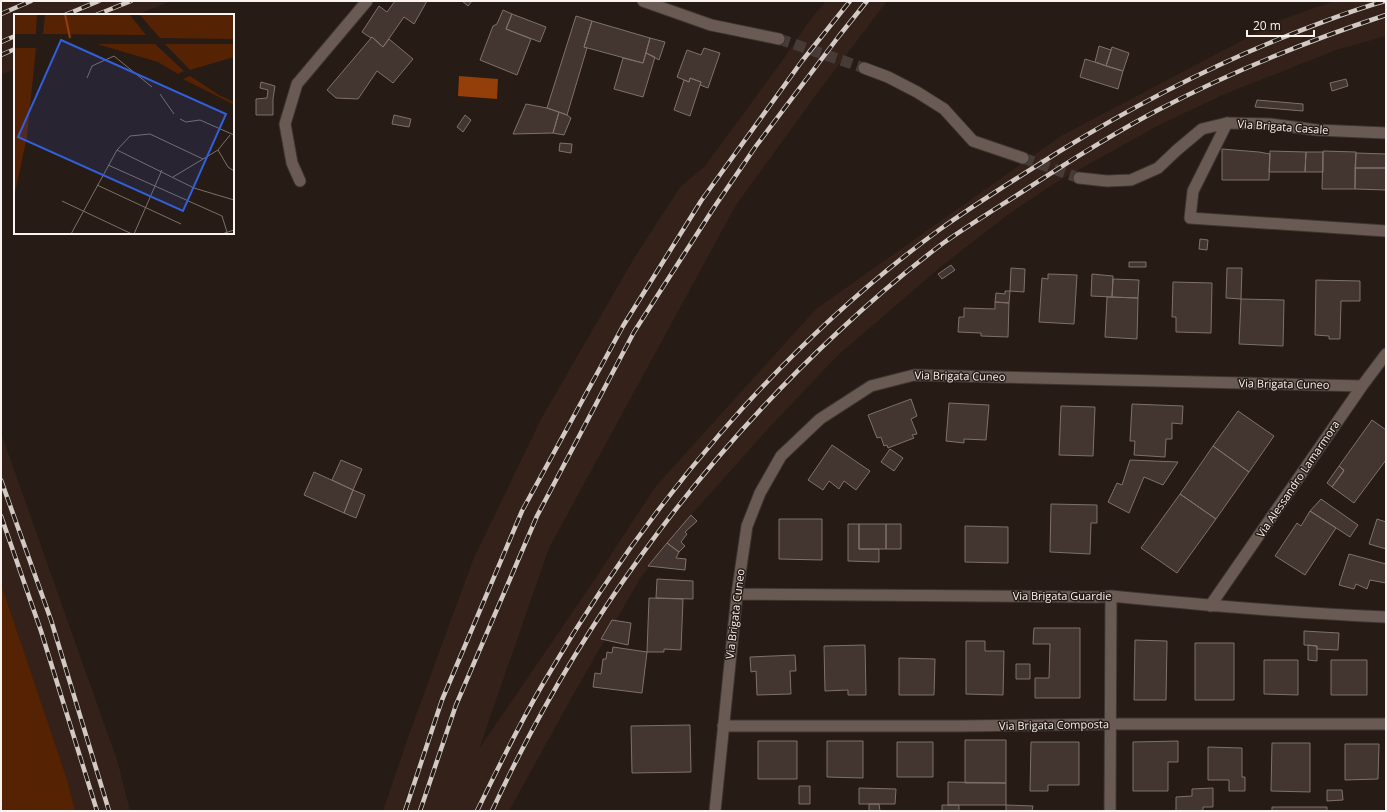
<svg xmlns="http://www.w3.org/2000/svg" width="1387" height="812" font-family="'Open Sans',sans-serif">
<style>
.built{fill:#34221a}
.green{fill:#562204}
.water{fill:#943f09}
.building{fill:#433630;stroke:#7f716a}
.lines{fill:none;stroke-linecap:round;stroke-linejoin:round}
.minor-tunnel{stroke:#463b36;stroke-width:11;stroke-dasharray:11 5.5;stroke-linecap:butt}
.service-casing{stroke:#3e3532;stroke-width:13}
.minor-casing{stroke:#3e3532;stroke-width:13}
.service{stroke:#695b54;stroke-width:11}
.minor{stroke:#695b54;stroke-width:11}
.rail-casing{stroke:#d2c9c5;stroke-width:4.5}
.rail{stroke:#261b15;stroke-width:3;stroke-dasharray:9;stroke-linecap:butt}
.labels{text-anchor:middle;stroke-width:3;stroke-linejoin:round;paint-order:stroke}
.street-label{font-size:11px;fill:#fbf3ef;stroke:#261b15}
.inset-river{fill:none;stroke:#943f09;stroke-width:2}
.inset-road{fill:none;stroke:#7b716c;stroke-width:1}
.view{fill:#335eda;fill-opacity:0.15;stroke:#335eda;stroke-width:2}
.inset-edge{fill:none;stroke:#fbf3ef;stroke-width:2}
</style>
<rect width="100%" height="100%" fill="#261b15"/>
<path class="built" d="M1,1H171L137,15H15V69L1,75Z
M826,1H887L819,91L736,205L549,548L479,749L591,585L656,486L816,309L1061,136L1283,19L1334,1H1386V36L1336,50L1225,94L1159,125L1055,183L1006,216L943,265L837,356L767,430L693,513L641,577L573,695L509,811H383L411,729L473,560L541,419L633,260L680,187L705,166L782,61L810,20Z
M1,433L118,763L130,811H75L67,779L1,584Z"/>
<path class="green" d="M1,584L67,779L75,811H1Z"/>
<path class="water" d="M459,76L498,79L497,99L458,96Z"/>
<path class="building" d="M395,1H427L414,24L404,17L383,47L372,37L371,38L362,32L379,6L387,12Z
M462,1H472L468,6Z
M503,10L512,14L506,29L531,39L517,75L480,60L493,26L497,24Z
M512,14L546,27L540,42L506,29Z
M576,16L592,21L584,47L587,48L567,115L547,108Z
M592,21L650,38L643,63L584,47Z
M372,37L383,47L389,39L413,59L393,83L377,71L358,99L336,98L327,90Z
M650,38L665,42L659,60L646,53Z
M1099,46L1111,50L1106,66L1095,62Z
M1112,47L1129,53L1123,71L1106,66Z
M704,48L720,53L708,88L700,85L701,82L690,78L689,82L677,77L687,50L701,55Z
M646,53L655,57L643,97L614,89L623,58L643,63Z
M1085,59L1123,71L1118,89L1080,77Z
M690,78L701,82L690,116L674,110L684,80L689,82Z
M1346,79L1348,86L1332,91L1330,83Z
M261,82L275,86L273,99V115H256V99L267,98L268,90L260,88Z
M1257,100L1303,104V111L1255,107Z
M526,104L547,108L559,112L553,133L513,134Z
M559,112L567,115L571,118L564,135L553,133Z
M394,115L411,119L409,127L392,124Z
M465,115L471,120L463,132L457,127Z
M560,143L572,144L571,153L559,151Z
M1222,149L1259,152L1270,154L1269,180H1222Z
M1270,151L1306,152L1305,172H1269Z
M1323,151L1356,152L1355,189H1322Z
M1306,152H1323V172H1305Z
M1356,153L1386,154V168H1355Z
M1355,168H1386V190L1355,189Z
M1200,239L1208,240L1207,250L1199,249Z
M1129,262H1146V267H1129Z
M951,265L955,270L942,279L938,274Z
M1011,268L1025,269L1024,292L1010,291Z
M1227,268H1242L1241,299L1226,298Z
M1048,274L1077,275L1074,324L1039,322L1042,278L1048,279Z
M1092,274L1113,276L1112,297L1091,296Z
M1113,279L1139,280L1138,298L1112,297Z
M1316,280L1360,281V301H1341L1340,339H1329V336L1315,335Z
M1173,282L1212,283L1211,333L1176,332V317H1172Z
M1005,291H1010L1009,303L995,302L996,293L1005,294Z
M1107,297L1138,298L1137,339L1105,337Z
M1241,299L1284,300L1283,346L1239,344Z
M995,302L1009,303L1008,337L981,336V333L958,332L959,317H964V308L995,309Z
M911,399L917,416L911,419L917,434L912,435L914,438L888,448L887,445L884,446L881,437L877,438L868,415Z
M949,403L989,405L986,440L964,439V443L946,441Z
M1132,404L1183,406L1182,424L1172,423V439H1166L1165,457L1134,455L1135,441H1130Z
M1061,406L1095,407L1093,456L1059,455Z
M1238,411L1274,436L1249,472L1213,446Z
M1372,420L1386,430V460L1354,503L1332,487L1344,470L1339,466Z
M832,445L870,471L856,490L844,481L839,489L829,481L823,490L808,480Z
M1213,446L1249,472L1216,519L1180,494Z
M890,449L903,458L894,471L881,462Z
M341,460L362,469L353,490L332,480Z
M1130,460L1178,462L1163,485L1144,477L1129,513L1108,502L1117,483L1122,485Z
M1339,466L1344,471L1332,487L1327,483Z
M314,472L353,490L344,513L304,495Z
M353,490L365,495L356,518L344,513Z
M1180,494L1216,519L1177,573L1141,548Z
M1321,499L1358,525L1350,537L1310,511Z
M1051,504L1097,505V523H1091L1090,554L1050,552Z
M1310,511L1336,528L1305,575L1275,556L1297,523L1301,526Z
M691,515L697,521L685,532L687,534L681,542L685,546L679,552L667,543Z
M779,519H822V560L779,559Z
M1377,519L1386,522V549L1369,544Z
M848,524H859V549H879V562L848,561Z
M859,524H886V549H859Z
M886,524H901V549H886Z
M965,526L1008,527V563L965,562Z
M667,543L679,552L676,558L686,559L685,570L648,566Z
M1349,554L1386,564V583L1370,580L1367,589L1356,584L1354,589L1339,585Z
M657,579L693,581V599L656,598Z
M649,598L683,599L681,650L664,649V652H647Z
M612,620L631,623L628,645L601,639Z
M1034,628H1080V698H1035V678H1049L1050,644H1033Z
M1304,631L1339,633L1338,650L1317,649V646L1304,645Z
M1135,640L1167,641L1166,700H1134Z
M966,641H985V651H1004L1003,695L966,694Z
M1195,643H1234V700H1195Z
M865,645L866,695H848V690L825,691L824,646Z
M1308,645L1317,646V661L1308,660Z
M613,647L647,652L642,693L593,687L595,673L601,674L603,659H606L607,652L612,653Z
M795,655L796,671H790L791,694L757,695L756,671L751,672L750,657Z
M899,658L935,659L934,695H899Z
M1264,660H1298V695L1264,694Z
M1331,660H1367V695H1331Z
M1016,664H1030V679H1016Z
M690,725L691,772L632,773L631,726Z
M965,740H1006V783H965Z
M758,741H797V779H758Z
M827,741H863V778L827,777Z
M1178,741V762H1168V791H1133V742Z
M897,742H933V777H897Z
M1031,742H1079V785H1048V791H1030Z
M1272,743H1310V792L1271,791Z
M1345,744H1379L1378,779L1345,780Z
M1208,747L1242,748V777H1245V791H1229V780H1208Z
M948,782L1006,783V805H948Z
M799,786H810V804H799Z
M859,788L896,789L895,804H859Z
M1213,788V807H1203V811H1176V797L1192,796V789Z
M1327,790H1342L1343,800L1327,801Z
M869,804H879L880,811H869Z
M942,805H959V811H942Z
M1006,805L1033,806L1032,811H1006Z
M1272,807H1327V811H1272Z"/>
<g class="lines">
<path class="minor-tunnel" d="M779,39L864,68
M1023,158L1079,178"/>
<defs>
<path id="service" d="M1227,123L1193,191L1190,218L1386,231"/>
<path id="minor" d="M643,1L711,25L779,39
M864,68L888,77L917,92L944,109L973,141L1023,158
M1079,178L1107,181L1131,180L1158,168L1177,150L1202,129L1227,123L1270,124L1317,130L1386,133
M300,181L292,163L285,124L297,84L367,1
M737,594L1098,597L1111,596C1202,605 1294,613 1386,617
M1210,606L1362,386L1386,354
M723,726H961L1111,724H1386
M715,811L737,594L747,526L760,493L781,456L820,419L871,386L914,375L1362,386
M1110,811L1111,596"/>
</defs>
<use href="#service" class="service-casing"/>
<use href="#minor" class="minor-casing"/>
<use href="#service" class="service"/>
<use href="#minor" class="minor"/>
<defs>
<path id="rail" d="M1,14L31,1
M65,15L99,1
M96,15L131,1
M1,42L15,36
M1,55L15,49
M1,480L51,620L109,811
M1,516L41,631L97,811
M405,811L442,700L522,511L623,326L701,201L802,61L850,1
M420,811L456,705L537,516L634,332L715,206L756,146L839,36L867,1
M477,811C499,766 521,720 547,677C647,506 778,348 939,230C978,202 1019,177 1060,151C1130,108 1203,70 1279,39C1314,25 1349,11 1385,1
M492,811C575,631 693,467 838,332C871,301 906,271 942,244C969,225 997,208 1025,190C1068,162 1112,134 1158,110C1231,72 1307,41 1386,15"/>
</defs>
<use href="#rail" class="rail-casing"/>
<use href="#rail" class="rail"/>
</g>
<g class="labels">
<g class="street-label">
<text transform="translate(1283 127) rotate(4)" y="4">Via Brigata Casale</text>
<text transform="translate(960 376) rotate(1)" y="4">Via Brigata Cuneo</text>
<text transform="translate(1284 384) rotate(1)" y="4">Via Brigata Cuneo</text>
<text transform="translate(1298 479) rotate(-56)" y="4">Via Alessandro Lamarmora</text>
<text x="1062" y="600">Via Brigata Guardie</text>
<text transform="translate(735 614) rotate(-83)" y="4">Via Brigata Cuneo</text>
<text transform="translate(1054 725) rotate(-1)" y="4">Via Brigata Composta</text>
</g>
</g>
<g transform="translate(14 14)">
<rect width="220" height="220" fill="#261b15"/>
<path d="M0,0H23L22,20H0ZM31,0H115L132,21L29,20ZM125,0H220V25L146,24ZM83,30H141L170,57L164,60L144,48ZM151,30H220V43L176,56ZM0,34H22L13,123L0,183ZM176,62L205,81L220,88L219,90L169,65Z" fill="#562204"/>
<path class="inset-river" d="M51,0L56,24"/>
<path class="inset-road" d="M73,64L78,52L100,42L138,73M146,80L160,100M166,105L172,108L186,106L220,121M103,136L180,174L220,186M204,136L214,153L220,157M94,151L208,202L213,218M159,163L204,136L216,121M83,171L167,210M48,187L118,220M57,220L103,136L116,122L136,120L189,145M120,220L148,156M208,220L220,216"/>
<path class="view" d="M47,26L212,100L169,197L4,123Z"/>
<rect width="220" height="220" class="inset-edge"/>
</g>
<rect width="1387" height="812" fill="none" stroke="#fbf3ef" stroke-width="4"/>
<path d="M1247 30v6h67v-6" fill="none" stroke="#fbf3ef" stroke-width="2"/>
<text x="1253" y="30" font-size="12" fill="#fbf3ef" stroke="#261b15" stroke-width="3" paint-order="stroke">20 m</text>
</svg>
